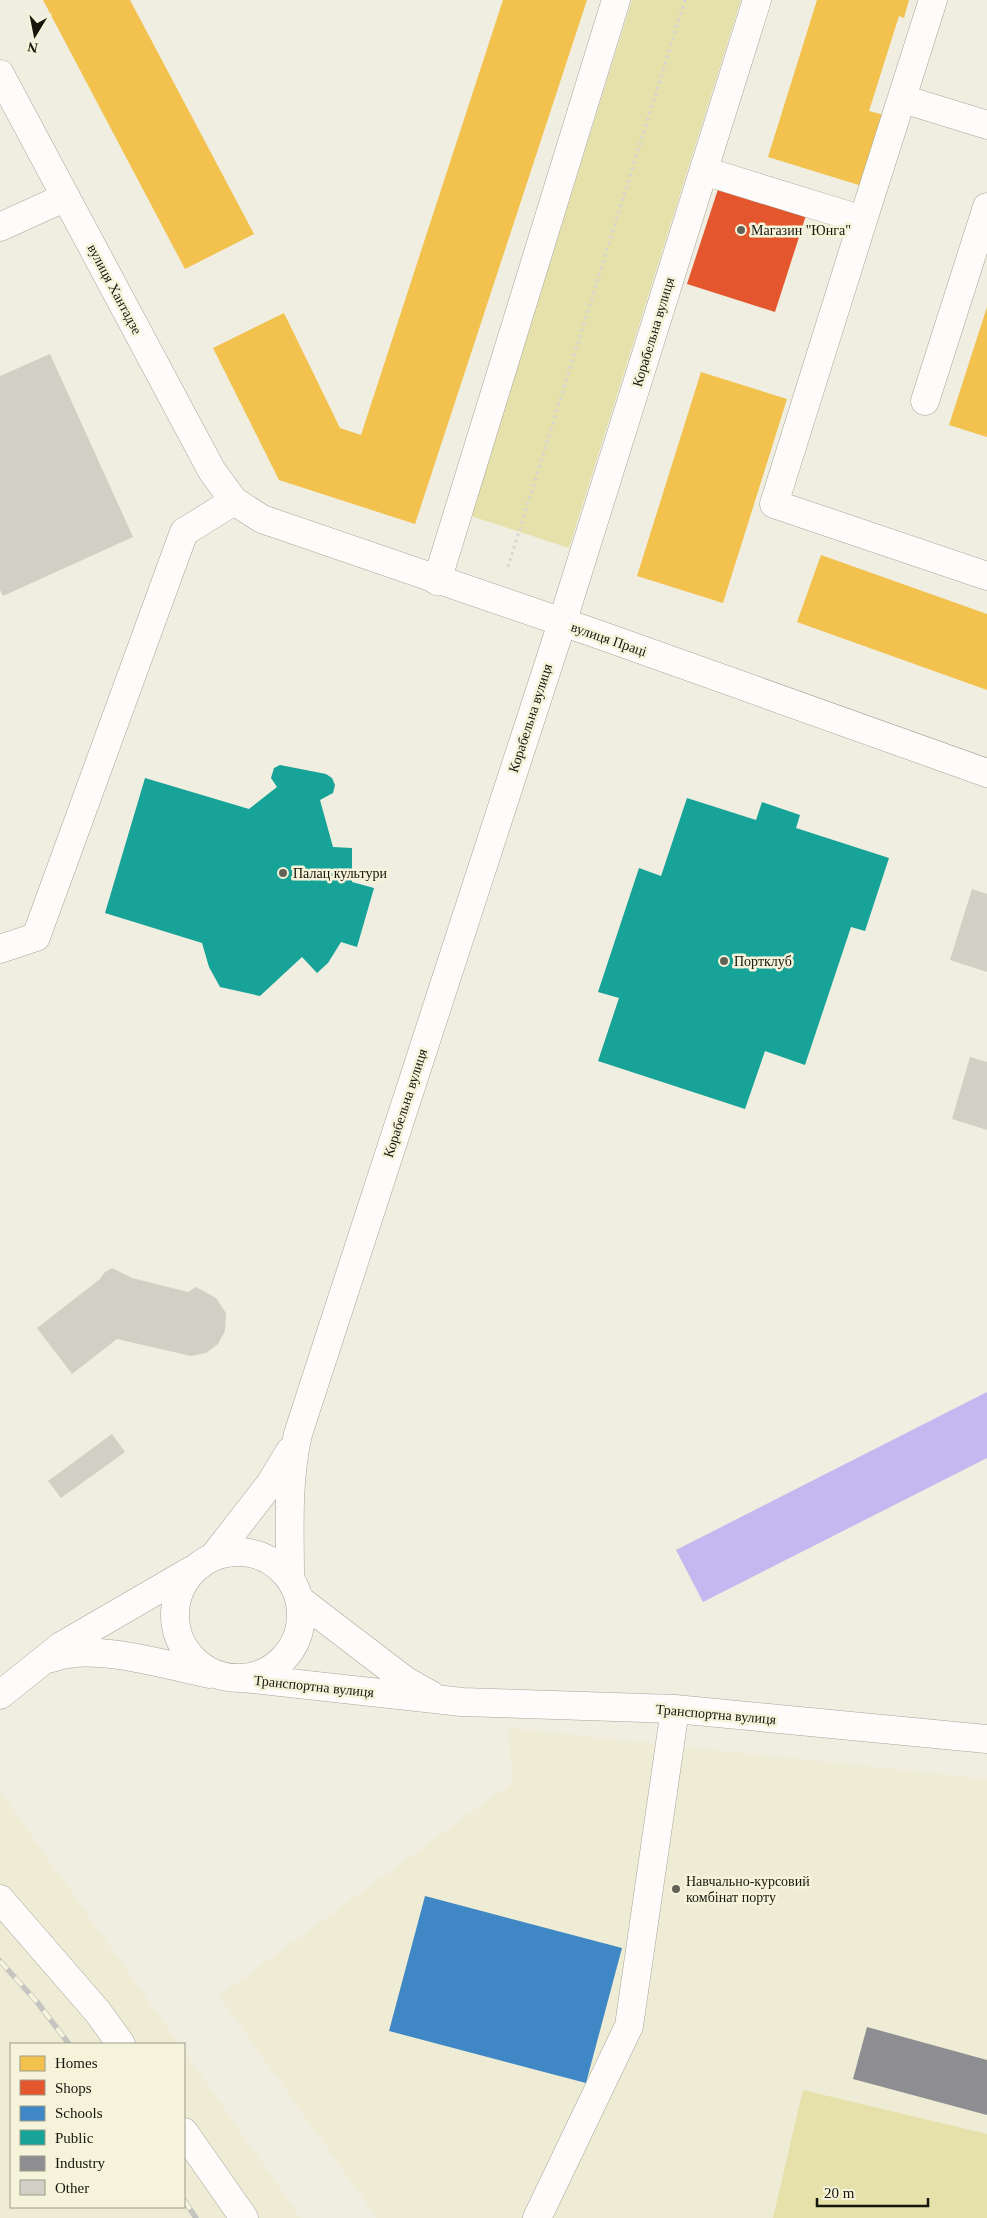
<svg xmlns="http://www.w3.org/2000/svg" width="987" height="2218" font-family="'Times New Roman',serif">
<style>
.built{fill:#eeecd4}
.green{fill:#e6e1ab}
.water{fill:#c5b8f1}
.homes{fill:#f2c14e}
.shops{fill:#e4572e}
.schools{fill:#3f88c5}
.public{fill:#17a398}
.industry{fill:#8d8d92}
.building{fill:#d1d0c4}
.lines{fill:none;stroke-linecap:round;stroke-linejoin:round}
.minor-casing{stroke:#a6a59b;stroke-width:29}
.path{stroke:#d6d5d2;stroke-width:3;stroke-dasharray:2.5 4;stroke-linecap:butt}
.minor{stroke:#fdfcfa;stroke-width:28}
.rail-casing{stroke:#c4c4c1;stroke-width:5.5}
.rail{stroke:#f5f3da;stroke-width:4;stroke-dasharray:11;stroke-linecap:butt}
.poi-dot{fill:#636257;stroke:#f5f3da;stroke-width:2}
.labels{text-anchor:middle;stroke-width:5;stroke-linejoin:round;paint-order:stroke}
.poi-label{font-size:14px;fill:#17160d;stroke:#f5f3da;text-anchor:start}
.street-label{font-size:14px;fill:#17160d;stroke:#f5f3da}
</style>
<rect width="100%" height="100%" fill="#efeee0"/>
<path class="built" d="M508,1728L987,1779V2218H377L219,1996L513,1782Z
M0,1791L179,2044H11V2207H184V2051L301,2218H0Z"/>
<path class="green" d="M632,0H741L569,548L471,516Z
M803,2090L987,2134V2218H773Z"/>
<path class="water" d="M987,1392V1458L703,1602L676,1550Z"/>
<path class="homes" d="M43,0H130L254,234L185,269Z
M503,0H587L415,524L279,480L213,348L284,313L340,428L361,435Z
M817,0H909L904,18L899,16L869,111L884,115L862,186L768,157Z
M987,307V437L949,425Z
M701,372L787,399L723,603L637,576Z
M821,555L987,614V690L797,622Z"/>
<path class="shops" d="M721,180L808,209L775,312L687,284Z"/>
<path class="schools" d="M425,1896L622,1948L586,2083L389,2031Z"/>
<path class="public" d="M280,765L326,774L332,778L335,785L333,793L320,800L333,847L352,848V882L374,888L357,947L341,942L328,963L317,973L302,957L260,996L220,987L209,967L202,943L105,913L145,778L249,809L277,787L271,778L274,768Z
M687,798L756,820L762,802L800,815L796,828L889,858L865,931L851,927L805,1065L765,1051L745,1109L598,1061L619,998L598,992L639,868L661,876Z"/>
<path class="industry" d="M867,2027L987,2060V2115L853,2079Z"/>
<path class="building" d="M50,354L133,537L3,596L0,590V376Z
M972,889L987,894V972L950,960Z
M970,1057L987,1062V1130L952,1119Z
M112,1268L132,1278L188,1292L196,1287L216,1298L226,1313L225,1331L218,1344L206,1353L191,1356L117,1339L72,1374L37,1328L100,1279L105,1272Z
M112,1434L125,1452L61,1498L48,1481Z"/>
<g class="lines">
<defs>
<path id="minor" d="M0,74L212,471L234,501L262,519L600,635L987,773
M903,99L987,125
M704,171L863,220L933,0
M863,220L774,504L987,576
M0,227L66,197
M925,401L987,207
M437,581L616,0
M0,949L36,937L184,532L234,501
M175 1615a63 63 0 1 1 126 0a63 63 0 1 1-126 0Z
M214,1556L270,1484L290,1451
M290,1579C290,1530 287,1481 298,1434L562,623L757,0
M300,1600L406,1681L431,1695
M52,1658C93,1642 166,1665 210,1674
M244,1678L462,1702L675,1709L987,1739
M0,1695L61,1646L192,1570
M0,1899L97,2011L121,2044
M184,2132L244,2218
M537,2218L629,2026L675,1709"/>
</defs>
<use href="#minor" class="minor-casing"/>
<path class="path" d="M508,567L685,0"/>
<use href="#minor" class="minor"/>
<defs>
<path id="rail" d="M0,1961L37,2002L69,2044
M184,2200L196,2218"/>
</defs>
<use href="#rail" class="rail-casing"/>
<use href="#rail" class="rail"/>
</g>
<g class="poi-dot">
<circle cx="741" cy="230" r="5"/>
<circle cx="283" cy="873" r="5"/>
<circle cx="724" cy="961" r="5"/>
<circle cx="676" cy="1889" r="5"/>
</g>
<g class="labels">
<g class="poi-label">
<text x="751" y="235">Магазин "Юнга"</text>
<text x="293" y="878">Палац культури</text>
<text x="734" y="966">Портклуб</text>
<text x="686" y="1886">Навчально-курсовий<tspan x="686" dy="16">комбінат порту</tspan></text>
</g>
<g class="street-label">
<text transform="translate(115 289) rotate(62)" y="5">вулиця Хантадзе</text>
<text transform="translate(653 332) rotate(-73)" y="5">Корабельна вулиця</text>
<text transform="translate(609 639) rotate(19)" y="5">вулиця Праці</text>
<text transform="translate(530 718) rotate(-72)" y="5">Корабельна вулиця</text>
<text transform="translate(405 1103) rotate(-72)" y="5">Корабельна вулиця</text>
<text transform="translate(314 1686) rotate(6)" y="5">Транспортна вулиця</text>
<text transform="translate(716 1714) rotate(5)" y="5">Транспортна вулиця</text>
</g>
</g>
<rect x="10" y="2043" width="175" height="165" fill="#f5f3da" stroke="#9c9b88"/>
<rect x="20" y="2056" width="25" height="15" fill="#f2c14e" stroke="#9c9b88"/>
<text x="55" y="2068" font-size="15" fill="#17160d">Homes</text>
<rect x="20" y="2080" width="25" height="15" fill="#e4572e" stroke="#9c9b88"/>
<text x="55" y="2093" font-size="15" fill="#17160d">Shops</text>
<rect x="20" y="2106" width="25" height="15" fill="#3f88c5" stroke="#9c9b88"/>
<text x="55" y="2118" font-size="15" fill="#17160d">Schools</text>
<rect x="20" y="2130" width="25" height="15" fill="#17a398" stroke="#9c9b88"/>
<text x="55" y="2143" font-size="15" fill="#17160d">Public</text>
<rect x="20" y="2156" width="25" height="15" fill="#8d8d92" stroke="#9c9b88"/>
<text x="55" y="2168" font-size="15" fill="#17160d">Industry</text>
<rect x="20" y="2180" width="25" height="15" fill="#d1d0c4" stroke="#9c9b88"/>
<text x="55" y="2193" font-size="15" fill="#17160d">Other</text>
<g transform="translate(35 35) rotate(190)" stroke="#f5f3da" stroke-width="4" paint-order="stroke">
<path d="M0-4L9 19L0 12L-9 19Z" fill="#17160d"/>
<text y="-8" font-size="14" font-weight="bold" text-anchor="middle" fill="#17160d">N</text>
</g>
<path d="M817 2198v8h111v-8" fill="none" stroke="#17160d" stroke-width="2.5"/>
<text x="824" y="2198" font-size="15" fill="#17160d" stroke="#f5f3da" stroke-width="4" paint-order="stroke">20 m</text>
</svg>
